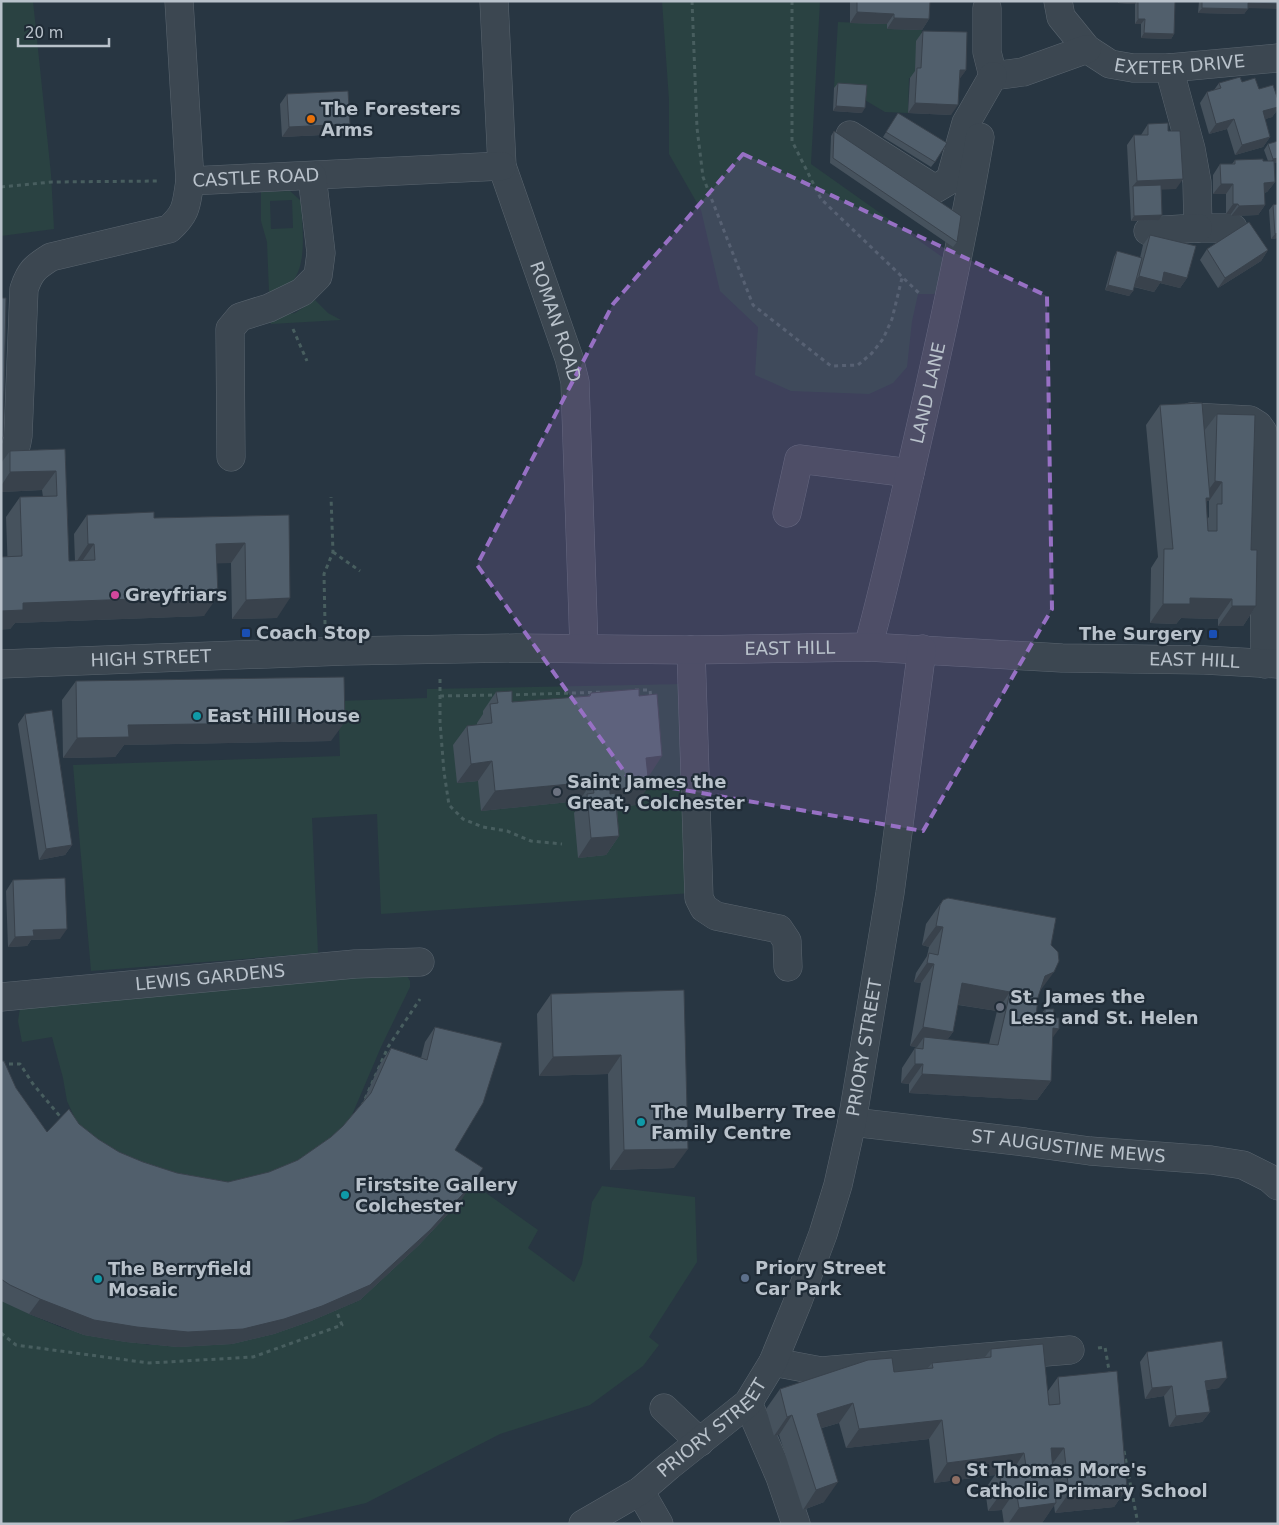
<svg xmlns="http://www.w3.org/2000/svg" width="1279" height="1525" font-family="'DejaVu Sans',sans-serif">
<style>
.green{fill:#2a4242;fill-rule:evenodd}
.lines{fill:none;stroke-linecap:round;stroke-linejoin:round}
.minor-casing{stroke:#5a656f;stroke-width:29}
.path{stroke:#485e5f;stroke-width:3;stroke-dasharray:4 4;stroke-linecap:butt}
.minor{stroke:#3c4751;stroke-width:28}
.wall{fill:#46525d;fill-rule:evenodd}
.shaded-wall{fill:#39424c}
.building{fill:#515f6c;stroke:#39424c}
.marked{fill:#9770c4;fill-opacity:0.2;stroke:#9770c4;stroke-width:4;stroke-dasharray:10 6;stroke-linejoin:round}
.food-dot{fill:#e8710a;stroke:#202c37;stroke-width:2}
.hotel-dot{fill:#d1479c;stroke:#202c37;stroke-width:2}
.transit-dot{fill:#1a4fb4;stroke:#202c37;stroke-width:2}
.culture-dot{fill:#0f9aa8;stroke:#202c37;stroke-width:2}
.worship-dot{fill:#6b7280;stroke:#202c37;stroke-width:2}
.service-dot{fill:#5c6f8a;stroke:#202c37;stroke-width:2}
.education-dot{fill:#8d6e63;stroke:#202c37;stroke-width:2}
.labels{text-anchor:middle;stroke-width:4.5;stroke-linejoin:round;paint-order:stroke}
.street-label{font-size:18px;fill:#b9c2cb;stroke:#202c37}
.poi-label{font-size:18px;font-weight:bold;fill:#b9c2cb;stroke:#202c37;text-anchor:start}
</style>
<rect width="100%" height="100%" fill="#283642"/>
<path class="green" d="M1,1H33L51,174L54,229L1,236Z
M662,1H820L811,164L945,259L942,286L934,294H918L912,321L907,367L893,383L869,394L791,391L755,375L758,327L720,291L701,210L669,154V100Z
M838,22L887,24V29L922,30L914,78H909L908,113L885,112L863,99L834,88Z
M290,191L301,201C302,231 313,290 269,292L267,242L261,221V192ZM292,200L293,228L271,229L270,201Z
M315,300L328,313L341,320L271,324L270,317L295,313Z
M685,684L692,893L381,914L377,814L312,818L318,953L91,971L73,765L340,756L338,701L427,698V689Z
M407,976L410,981V987L381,1047L349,1122L320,1152L218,1197L166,1188L78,1125L67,1101L63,1078L52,1037L22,1042L18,1021L20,1008L321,978Z
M472,1183L538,1230L528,1248L574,1282L582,1264L592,1202L602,1186L695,1197L697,1262L649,1337L659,1345L643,1366L590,1405L500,1434L366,1503L277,1524H1V1299L29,1314L65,1329L149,1345H209L336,1310L360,1300Z"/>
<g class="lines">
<defs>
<g id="minor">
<path id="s1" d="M494,1L502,166L569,358L575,382L584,648"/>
<path id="s2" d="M1058,1L1061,17L1087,49L1110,64L1133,68H1169L1278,58"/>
<path d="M987,8V52L993,76L1023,72L1087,49"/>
<path d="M1169,68L1191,149L1197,182L1198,228H1233"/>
<path d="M850,135L935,189L950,180L966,123L993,76"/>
<path id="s3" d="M190,181L502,166"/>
<path d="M1148,231L1198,228"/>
<path d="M1191,417L1250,420L1258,425L1263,432L1265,664"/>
<path d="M231,457L230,329L240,317L269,308L302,292L318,276L321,253L312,176"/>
<path d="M1,463C14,458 16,449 18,436L24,289C30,271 35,267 51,257L169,229C188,212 186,204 190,181L179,1"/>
<path d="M787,513L799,459L910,473"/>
<path id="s4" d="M868,647C887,578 902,508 918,438C941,338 963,238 980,137"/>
<path d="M691,650L699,898L704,908L716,916L779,929L787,941L788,967"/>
<path id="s5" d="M1,664L345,651L516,648L691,650L868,647L1062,658L1204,660L1278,664"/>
<path id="s6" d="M1,997L355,964L420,962"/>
<path id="s7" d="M852,1122L1025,1142L1090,1151L1211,1160L1243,1165L1269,1178L1278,1186"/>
<path d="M773,1362L821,1371L1070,1350"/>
<path d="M748,1403L780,1477L796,1524"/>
<path d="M664,1408L700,1442"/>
<path d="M640,1491L659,1524"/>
<path id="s8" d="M583,1524L640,1491L669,1466L748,1403L773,1362L798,1301L823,1234L838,1185L852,1122L890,893L922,649"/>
</g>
</defs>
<use href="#minor" class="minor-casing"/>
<path class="path" d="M692,1L697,128L703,177L753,305L831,366L858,365L872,353L883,339L892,319L902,278
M792,1V141L821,199L920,294
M1,187L52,182L160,181
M293,329L307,361
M333,552L360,571
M325,624L324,574L333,552L331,497
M440,679V722L444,772L449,805L463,819L483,827L507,831L531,841L562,844
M635,690H650L651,699
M508,695L604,692
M440,696L497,695
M1,1064H20L33,1084L63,1120
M362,1106L388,1047L420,999
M1,1333L16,1345L149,1363L253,1357L342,1325L336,1310
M1098,1348L1105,1347L1110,1376
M1124,1451L1138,1524"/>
<use href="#minor" class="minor"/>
</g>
<path class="wall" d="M850,1H930L929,19L922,30L887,29V24L850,23Z
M1118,1H1175L1174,34L1171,39L1141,38V24H1135V4L1118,3Z
M1199,1H1278L1248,8L1244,14L1198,13Z
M923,31L966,70L959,79L951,115L908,113L910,78L915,71L916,41Z
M1242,82L1259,89L1278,100V109L1272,117L1265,119L1270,137L1263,147L1235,155L1227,129L1209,134L1200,103L1207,92L1214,90L1219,83Z
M838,83L862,113L833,111L834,88Z
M287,94L342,134L282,137L280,104Z
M895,118L935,162L931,167L883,137Z
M1148,124L1176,189H1161L1159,220L1131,221L1127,145L1134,135H1141Z
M834,131L957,242L953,247L830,163L831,136Z
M1278,141V162L1274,163L1275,182L1267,192L1264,193L1265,205L1258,215L1231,216V214H1226V194H1213V175L1220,164H1232L1235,160L1268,161L1264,150L1268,144Z
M1278,204V238L1271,239L1269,210L1273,205Z
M1150,235L1187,278L1180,288L1160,283L1154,292L1134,287L1133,291L1129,296L1105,290L1114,257L1117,251L1140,258L1143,245Z
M1207,249L1268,250L1261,261L1218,288L1200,260Z
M1160,405L1204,431L1217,414L1251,550L1256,606L1243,626H1218V619L1181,618L1176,624L1150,623L1151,568L1158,557L1146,425ZM1207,501H1209V517L1207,519L1206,502Z
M65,449L69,561H75L74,534L87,515L154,518L289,515L277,618L232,619L231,563H217L204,616L15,623L10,629L6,517L20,497H43L42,490L1,492V463L10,451Z
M76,681L331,741L124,745L115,757L63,758L62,700Z
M496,692L512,702L588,696L591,693L649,776L636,805L617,807L619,836L606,855L578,858L574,813L579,805V801L481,811L478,781L457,783L453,745L467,726L477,725V723L483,714V711Z
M25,714L72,845L65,855L39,860L18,724Z
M13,880L60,939L31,940L27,946L8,947L6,891Z
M943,900L1040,991L1038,997L1036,1017H1039L1045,1009L1052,1038L1051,1081L1037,1100L909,1093V1084L901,1083L902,1068L915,1048L917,1047L910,1046L921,983L914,982L916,973L927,956L929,947L922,945L926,924ZM958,1005L997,1011L989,1044L947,1040L953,1032Z
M684,990L674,1168L610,1170L608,1074L539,1076L537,1014L551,994Z
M435,1027L455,1150L462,1199L419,1245L360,1300L311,1321L274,1334L232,1344L178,1347L126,1342L84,1335L29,1314L1,1301V1061L16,1088L47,1132L79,1124L98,1139L119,1152L143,1162L177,1173L228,1182L269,1172L298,1160L331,1137L343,1126L363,1102L380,1064L391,1048L421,1058L425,1042Z
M991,1349L1048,1391L1058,1377L1127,1488L1114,1507L1055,1513L1054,1505L1042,1523L1033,1524H1004L1002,1510L988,1511L985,1489L995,1475L934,1483L929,1439L846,1448L839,1423L822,1428L824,1502L803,1510L779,1435L774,1436L766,1409L780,1389L894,1372L927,1369L932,1363L985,1357Z
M1147,1352L1219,1388L1206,1390L1210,1412L1202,1422L1169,1427L1164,1396L1145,1399L1140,1362Z"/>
<path class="shaded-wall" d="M1120,1H1137L1135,4L1118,3Z
M1248,3L1278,4V9L1245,8Z
M1202,8L1248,9L1244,14L1198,13Z
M857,12L894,14L887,24L850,23Z
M894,18L929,19L922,30L887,29Z
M1138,19H1145L1141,24H1135Z
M1144,33L1174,34L1171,39L1141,38Z
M960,70H966L959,80Z
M915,103L958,105L951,115L908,113Z
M836,106L865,108L862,113L833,111Z
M1278,107V109L1272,117L1256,122L1263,111Z
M1234,119L1227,129L1209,134L1216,124Z
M350,124L342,134L282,137L289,127Z
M1270,137L1263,147L1235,155L1242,145Z
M1278,158V162L1269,164L1273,159Z
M1183,179L1176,189L1133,191V186L1129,191L1137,181Z
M1275,182L1267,192L1257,193L1264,183Z
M1221,184H1233L1226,194H1213Z
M1233,204H1238L1231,214H1226Z
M1265,205L1258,215L1231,216L1239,206Z
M1162,215L1159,220L1131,221L1134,216Z
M1278,233V238L1271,239L1275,234Z
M1268,250L1261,261L1218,288L1225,278Z
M1164,272L1187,278L1180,288L1160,283L1154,292L1132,286L1139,276Z
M1108,285L1133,291L1129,296L1105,290Z
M56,471L42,490L1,492V486L10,472Z
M1215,481L1222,482L1209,501H1207L1196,517L1201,500Z
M245,543L231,563L203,564L216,544Z
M88,544H94L80,564H75Z
M218,596L204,616L15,623L10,629L1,630V611L23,603Z
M290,598L277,618L232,619L246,600Z
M1190,598L1232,599L1218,619L1181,618L1176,624L1150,623L1163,604Z
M1232,606H1256L1243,626H1218Z
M345,722L331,741L124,745L115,757L63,758L77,738L128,725Z
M662,756L649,776L633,777L646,758Z
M492,761L478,781L457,783L471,764Z
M592,782L579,801L481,811L495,791Z
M649,786L636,805L596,809L610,790Z
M619,836L606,855L578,858L591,838Z
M72,845L65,855L39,860L46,849Z
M936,926L943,927L929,947L922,945Z
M67,929L60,939L31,940L27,946L8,947L15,937L33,930Z
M927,963L934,964L921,983L914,982Z
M1054,972L1040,991L1045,976Z
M962,983L1010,992L997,1011L948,1003Z
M923,1027L953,1032L939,1051L924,1037L917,1047L910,1046Z
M1053,1028L1059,1029L1045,1048Z
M621,1055L608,1074L539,1076L553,1057Z
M915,1064H923L909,1084L901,1083Z
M922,1074L1051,1081L1037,1100L909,1093Z
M688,1149L674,1168L610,1170L624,1150Z
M472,1184L462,1199L419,1245L360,1300L311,1321L274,1334L232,1344L178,1347L126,1342L84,1335L29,1314L40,1299Z
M1227,1378L1219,1388L1198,1391L1205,1381Z
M1172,1386L1164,1396L1145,1399L1152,1388Z
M853,1403L839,1423L804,1433L817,1414Z
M1210,1412L1202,1422L1169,1427L1176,1416Z
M792,1415L779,1435L774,1436L787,1417Z
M942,1420L929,1439L846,1448L859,1429Z
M1051,1448H1064L1050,1467Z
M1024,1453L1011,1473L999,1469L995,1475L934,1483L947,1463Z
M838,1482L824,1502L803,1510L816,1490Z
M1127,1488L1114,1507L1055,1513L1069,1493Z
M1016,1490L1002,1510L988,1511L1002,1492Z
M1056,1503L1042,1523L1033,1524H1008L1019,1508Z"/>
<path class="building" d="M857,1H930L929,19L894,18V14L857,12Z
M1138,1H1175L1174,34L1144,33L1145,19H1138Z
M1202,1H1278V4L1248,3V9L1202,8Z
M923,31L967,32L966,70H960L958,105L915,103L917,68H921Z
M1240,77L1242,82L1255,78L1259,89L1273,85L1278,100V107L1263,111L1270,137L1242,145L1234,119L1216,124L1207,92L1221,88L1219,83Z
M838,83L867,85L865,108L836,106Z
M348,91L350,124L289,127L287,94Z
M898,113L947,143L935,162L886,132Z
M1168,123V131H1180L1183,179L1137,181L1134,135H1148V124Z
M834,131L961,216L957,242L833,158Z
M1278,141V158L1273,159L1268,144Z
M1263,159V161H1274L1275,182L1264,183L1265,205L1239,206L1238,204H1233V184H1221L1220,164H1235V160Z
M1161,185L1162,215L1134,216L1133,186Z
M1278,204V233L1275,234L1273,205Z
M1249,222L1268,250L1225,278L1207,249Z
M1150,235L1196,246L1187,278L1164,272L1162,282L1139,276Z
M1117,251L1142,258L1133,291L1108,285Z
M1,298H6L3,437H1Z
M1202,403L1210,498H1206L1208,531H1217V504H1222V482L1215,481L1217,414L1255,415L1251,550H1257L1256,606H1232V599L1190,598V604H1163L1164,549H1173L1160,405Z
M65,449L69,561L95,560L94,544H88L87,515L154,512V518L289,515L290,598L246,600L245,543L216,544L218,596L23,603V610L1,611V557L22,556L20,497L57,496L56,471L10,472V451Z
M344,677L345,722L128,725L129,737L77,738L76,681Z
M639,689V696L657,694L662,756L646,758L649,786L610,790V794L615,793L619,836L591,838L587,794L594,793L592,782L495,791L492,761L471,764L467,726L492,723L490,704L498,703L496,692L512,691V702L590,696L591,693Z
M52,710L72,845L46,849L25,714Z
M65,878L67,929L33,930L34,936L15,937L13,880Z
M948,898L1056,918L1051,945L1058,952L1059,961L1054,972L1045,976L1038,997L1036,1017H1045V1009H1054L1053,1018H1059V1029L1053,1028L1051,1081L922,1074L923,1064H915V1048L923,1049L924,1037L998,1045L1010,992L962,983L953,1032L923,1027L934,964L927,963L929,953L938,955L943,927L936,926L940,905L943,900Z
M684,990L688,1149L624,1150L621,1055L553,1057L551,994Z
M435,1027L502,1043L483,1103L455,1150L483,1168L472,1184L430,1230L370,1285L322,1306L284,1319L243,1329L188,1332L137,1327L94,1320L40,1299L10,1285L1,1279V1061H4L16,1088L47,1132L69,1109L79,1124L98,1139L119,1152L143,1162L177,1173L228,1182L269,1172L298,1160L331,1137L343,1126L371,1093L391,1048L427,1060Z
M1222,1341L1227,1378L1205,1381L1210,1412L1176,1416L1172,1386L1152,1388L1147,1352Z
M1043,1344L1049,1405L1060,1404L1058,1377L1117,1371L1127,1488L1069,1493L1064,1448H1051L1056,1503L1019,1508L1016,1490L1002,1492L999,1469L1026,1466L1024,1453L947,1463L942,1420L859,1429L853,1403L817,1414L838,1482L816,1490L792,1415L787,1417L780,1389L868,1360L892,1358L894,1372L933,1368L932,1363L991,1357V1349Z"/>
<path class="marked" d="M743,154L1047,296L1052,609L923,831L631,781L477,565L613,304Z"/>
<circle class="food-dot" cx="311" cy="119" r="5"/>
<circle class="hotel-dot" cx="115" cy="595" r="5"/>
<g class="transit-dot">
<rect x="241" y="628" width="10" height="10" rx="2.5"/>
<rect x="1208" y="629" width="10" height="10" rx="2.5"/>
</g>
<g class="culture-dot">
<circle cx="197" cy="716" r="5"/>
<circle cx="641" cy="1122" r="5"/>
<circle cx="345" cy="1195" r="5"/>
<circle cx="98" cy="1279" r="5"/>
</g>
<g class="worship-dot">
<circle cx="557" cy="792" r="5"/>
<circle cx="1000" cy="1007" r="5"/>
</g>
<circle class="service-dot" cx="745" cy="1278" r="5"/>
<circle class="education-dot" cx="956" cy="1480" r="5"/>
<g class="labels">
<g class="street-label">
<text dy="6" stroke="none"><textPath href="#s2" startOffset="155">EXETER DRIVE</textPath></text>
<text dy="6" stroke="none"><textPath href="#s3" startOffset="66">CASTLE ROAD</textPath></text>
<text dy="6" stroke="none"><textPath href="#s1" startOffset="330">ROMAN ROAD</textPath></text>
<text dy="6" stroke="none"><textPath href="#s4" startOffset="261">LAND LANE</textPath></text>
<text dy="6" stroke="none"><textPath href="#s5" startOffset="789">EAST HILL</textPath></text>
<text dy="6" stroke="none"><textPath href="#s5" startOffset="150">HIGH STREET</textPath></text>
<text dy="6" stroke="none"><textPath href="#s5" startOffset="1194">EAST HILL</textPath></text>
<text dy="6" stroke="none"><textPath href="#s6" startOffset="210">LEWIS GARDENS</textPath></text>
<text dy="6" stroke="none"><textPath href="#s8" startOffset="582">PRIORY STREET</textPath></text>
<text dy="6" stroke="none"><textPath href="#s7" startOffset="218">ST AUGUSTINE MEWS</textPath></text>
<text dy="6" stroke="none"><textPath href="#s8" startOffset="162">PRIORY STREET</textPath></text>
</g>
<g class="poi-label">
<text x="321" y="115">The Foresters<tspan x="321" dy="21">Arms</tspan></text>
<text x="125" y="601">Greyfriars</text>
<text x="256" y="639">Coach Stop</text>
<text x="1203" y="640" text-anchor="end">The Surgery</text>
<text x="207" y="722">East Hill House</text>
<text x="567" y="788">Saint James the<tspan x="567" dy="21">Great, Colchester</tspan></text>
<text x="1010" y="1003">St. James the<tspan x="1010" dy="21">Less and St. Helen</tspan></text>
<text x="651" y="1118">The Mulberry Tree<tspan x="651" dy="21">Family Centre</tspan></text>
<text x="355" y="1191">Firstsite Gallery<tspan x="355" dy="21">Colchester</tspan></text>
<text x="755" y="1274">Priory Street<tspan x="755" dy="21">Car Park</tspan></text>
<text x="108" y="1275">The Berryfield<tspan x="108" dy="21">Mosaic</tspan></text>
<text x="966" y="1476">St Thomas More's<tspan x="966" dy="21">Catholic Primary School</tspan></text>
</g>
</g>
<rect width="1279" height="1525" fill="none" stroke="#b9c2cb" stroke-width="5"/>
<path d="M18 38v8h91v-8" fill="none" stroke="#b9c2cb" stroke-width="2.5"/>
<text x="25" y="38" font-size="15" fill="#b9c2cb" stroke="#202c37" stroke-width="4" paint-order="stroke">20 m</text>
</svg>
